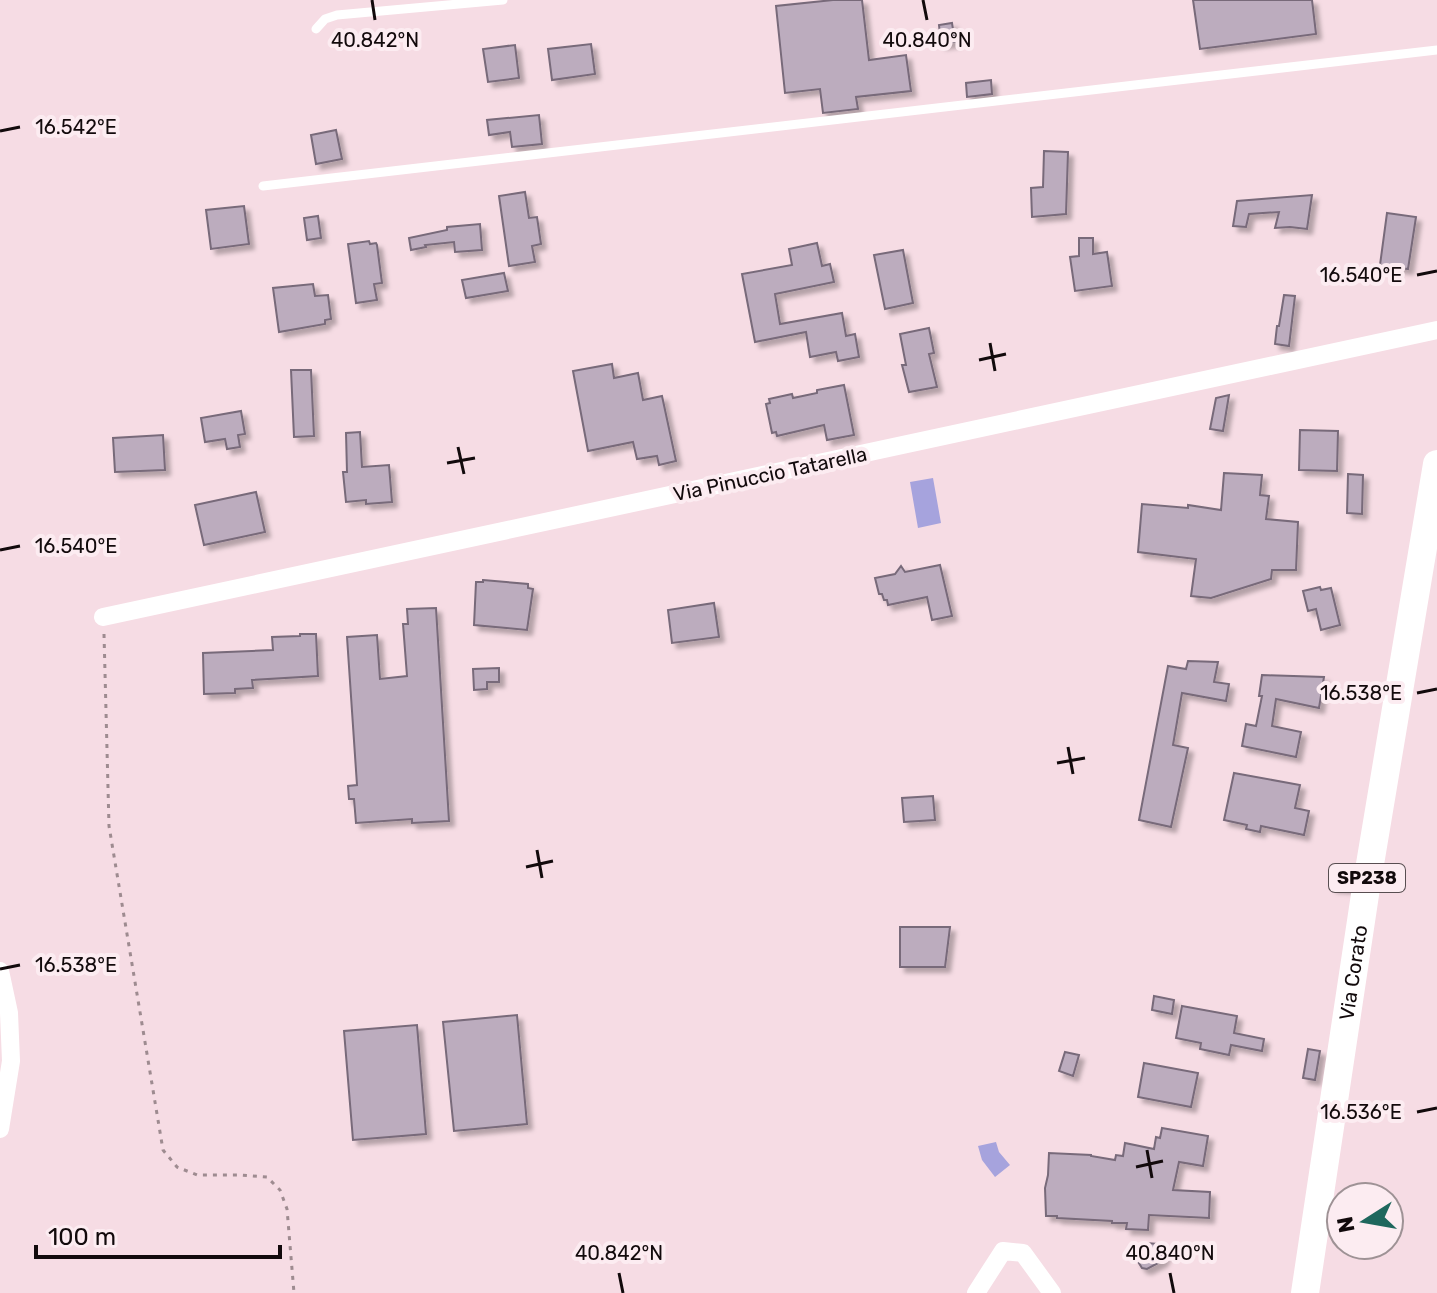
<svg xmlns="http://www.w3.org/2000/svg" width="1437" height="1293" font-family="Rubik,sans-serif">
<style>
.water{fill:#a6a3dd}
.building{fill:#bcacbe;stroke:#786a7a;stroke-width:2;filter:url(#shadow)}
.lines{fill:none;stroke-linecap:round;stroke-linejoin:round}
.path{stroke:#9e8b90;stroke-width:3;stroke-dasharray:4 6;stroke-linecap:butt}
.lane{stroke:#fff;stroke-width:9}
.street{stroke:#fff;stroke-width:18}
.primary{stroke:#fff;stroke-width:28}
.ticks{fill:none;stroke:#120a0c;stroke-width:3}
.labels{text-anchor:middle;stroke-width:8;stroke-linejoin:round;paint-order:stroke}
.shield{fill:#fcecf1;stroke:#584e51;stroke-width:2}
.shield-label{font-size:18px;font-weight:bold;fill:#120a0c}
.street-label{font-size:20px;fill:#120a0c;stroke:#fcecf1}
.ticks-label{font-size:20px;text-anchor:middle;fill:#120a0c;stroke:#fcecf1;stroke-width:8;stroke-linejoin:round;paint-order:stroke}
</style>
<defs>
<filter id="shadow"><feDropShadow dx="5" dy="5" stdDeviation="2" flood-color="#0004"/></filter>
</defs>
<rect width="100%" height="100%" fill="#f6dce4"/>
<path class="water" d="M933,478L941,523L918,528L910,482Z
M996,1142L999,1152L1010,1165L995,1177L982,1160L978,1146Z"/>
<path class="building" d="M833,0H862L869,60L906,55L911,91L856,97L858,109L823,113L820,89L785,93L776,6Z
M1193,0H1312L1316,34L1200,49Z
M952,23L955,42L941,44L939,25Z
M591,44L595,74L552,80L548,49Z
M515,45L519,78L488,82L483,49Z
M991,80L992,94L967,97L966,83Z
M539,115L542,144L512,147L510,132L489,135L487,120Z
M336,130L342,159L316,164L311,135Z
M1044,151L1068,152L1066,214L1032,217L1031,188L1043,187Z
M525,192L529,218L537,217L541,244L532,246L535,262L509,266L499,196Z
M1312,195L1307,229L1290,227L1275,228L1279,212L1249,214L1246,227L1233,226L1237,201Z
M244,206L249,244L211,249L206,210Z
M1387,213L1416,217L1408,269L1380,265Z
M318,216L321,238L307,240L304,218Z
M480,224L482,250L455,252L454,242L425,245L426,247L411,250L409,238L447,230V227Z
M1079,238H1093V254L1107,252L1112,286L1075,291L1070,257L1079,256Z
M369,241L370,244L376,243L377,245L382,283L374,284L377,300L356,303L348,244Z
M817,243L822,266L830,264L834,282L775,294L780,324L842,313L846,336L855,334L859,357L838,361L836,352L810,357L806,332L755,342L742,274L792,265L789,249Z
M903,250L913,303L885,309L874,255Z
M504,273L508,291L466,298L462,280Z
M313,284L315,296L328,295L331,319L325,320V324L279,332L273,288Z
M1284,295L1295,296L1289,346L1275,344L1277,326H1279Z
M929,328L934,353L929,354L937,387L909,392L902,365H906L900,334Z
M612,364L614,378L638,373L643,400L662,396L676,461L659,465L657,456L637,459L633,442L588,451L573,371Z
M291,370H311L314,436L294,437Z
M844,385L854,435L827,440L824,425L777,436L776,432L772,433L766,404L770,403L769,399L792,394L793,398L817,393V390Z
M1229,395L1223,431L1210,429L1216,398Z
M241,411L245,434L238,435L240,447L227,449L225,439L205,442L201,418Z
M1300,430L1338,431L1337,471L1299,470Z
M360,432L362,467L389,465L392,502L366,504V500L346,502L343,472H347L346,433Z
M163,435L165,470L115,472L113,438Z
M1224,473L1262,475L1260,495L1269,496L1266,519L1298,522L1296,570H1272L1271,579L1211,598L1191,596L1196,559L1138,552L1142,504L1188,508V505L1221,510Z
M1348,474L1363,475L1362,514L1347,513Z
M256,492L265,532L204,545L195,505Z
M940,565L952,616L932,620L927,597L888,605L887,600H884L882,594H879L875,578L895,574L901,566L905,572Z
M483,580L528,584V588L533,589L527,630L474,625L476,582H483Z
M1320,587L1321,590L1331,588L1340,625L1321,630L1316,609L1308,611L1303,591Z
M714,603L719,637L672,643L668,610Z
M436,608L449,821L412,823V819L356,823L354,799H349L348,786L357,785L347,637L377,635L380,679L407,676L403,624H408L407,609Z
M300,634H316L318,676L252,680L253,688L235,689V693L204,694L203,653L273,650L272,637L300,636Z
M1188,661L1218,662L1214,682L1229,684L1226,701L1182,693L1173,745L1188,748L1171,827L1139,820L1168,666L1186,669Z
M499,668V682H487V689L474,690L473,669Z
M1262,675L1324,677L1319,708L1276,699L1272,726L1301,732L1296,757L1242,746L1246,724L1256,726L1262,696H1259Z
M1234,773L1300,785L1295,808L1309,811L1304,835L1261,826L1260,832L1246,829L1247,825L1224,820Z
M933,796L935,820L904,822L902,798Z
M1334,871L1349,872L1347,888L1332,887Z
M900,927H950L945,967H900Z
M1154,996L1174,1000L1172,1014L1152,1010Z
M1182,1006L1237,1016L1234,1033L1264,1039L1262,1051L1231,1045L1229,1055L1200,1049L1201,1043L1176,1038Z
M517,1015L527,1124L454,1131L443,1022Z
M417,1025L426,1134L353,1140L344,1031Z
M1308,1049L1320,1051L1315,1080L1303,1078Z
M1065,1052L1079,1055L1073,1076L1059,1071Z
M1144,1063L1198,1073L1191,1107L1138,1097Z
M1162,1128L1208,1136L1203,1166L1179,1162L1173,1190L1210,1192L1209,1218L1149,1215L1148,1230L1126,1229L1127,1223H1112V1221L1057,1218V1216H1046L1045,1188L1048,1175L1049,1153L1091,1155V1156L1115,1160L1116,1155L1123,1156L1125,1143L1154,1149L1156,1137L1160,1138Z
M1146,1243L1158,1244L1162,1247L1165,1256L1162,1261L1147,1269L1142,1268L1137,1260L1138,1255Z"/>
<g class="lines">
<path class="path" d="M104,634L109,826L163,1150L177,1167L197,1175H241L267,1177L280,1190L287,1209L294,1293"/>
<path class="lane" d="M316,29L325,19L337,15L503,0
M263,186L1437,50"/>
<path class="street" d="M103,617L1437,330
M0,971L9,1013L11,1061L0,1129
M976,1293L1003,1251L1023,1253L1052,1293"/>
<path class="primary" id="s1" d="M1305,1293L1366,888L1437,464"/>
</g>
<path class="ticks" d="M372,0L375,20M923,0L927,20M0,131L20,127M1417,275L1437,271M990,343L995,371M979,360L1006,354M458,447L464,474M447,463L475,458M0,550L20,546M1417,693L1437,689M1068,747L1073,774M1057,763L1085,758M537,850L542,878M526,867L553,861M0,969L20,965M1417,1112L1437,1108M1147,1150L1152,1178M1136,1167L1163,1161M619,1273L623,1293M1170,1273L1174,1293"/>
<g class="labels">
<rect class="shield" x="1329" y="864" width="76" height="28" rx="6"/>
<g class="shield-label">
<text x="1367" y="884">SP238</text>
</g>
<g class="street-label">
<text transform="translate(770 474) rotate(-12)" y="7">Via Pinuccio Tatarella</text>
<text dy="7" stroke="none"><textPath href="#s1" startOffset="324">Via Corato</textPath></text>
</g>
</g>
<g class="ticks-label">
<text x="375" y="47">40.842°N</text>
<text x="927" y="47">40.840°N</text>
<text x="76" y="134">16.542°E</text>
<text x="1361" y="282">16.540°E</text>
<text x="76" y="553">16.540°E</text>
<text x="1361" y="700">16.538°E</text>
<text x="76" y="972">16.538°E</text>
<text x="1361" y="1119">16.536°E</text>
<text x="619" y="1260">40.842°N</text>
<text x="1170" y="1260">40.840°N</text>
</g>
<g transform="translate(1365 1221) rotate(259)"><circle r="38" fill="#fcecf1" stroke="#9e9295" stroke-width="2"/>
<path d="M0-6L14 30L0 20L-14 30Z" fill="#1e675d"/>
<text y="-12" font-size="22" font-weight="bold" text-anchor="middle" fill="#120a0c">N</text>
</g>
<path d="M36 1245v12h244v-12" fill="none" stroke="#120a0c" stroke-width="4"/>
<text x="48" y="1245" font-size="24" fill="#120a0c" stroke="#fcecf1" stroke-width="6" paint-order="stroke">100 m</text>
</svg>
